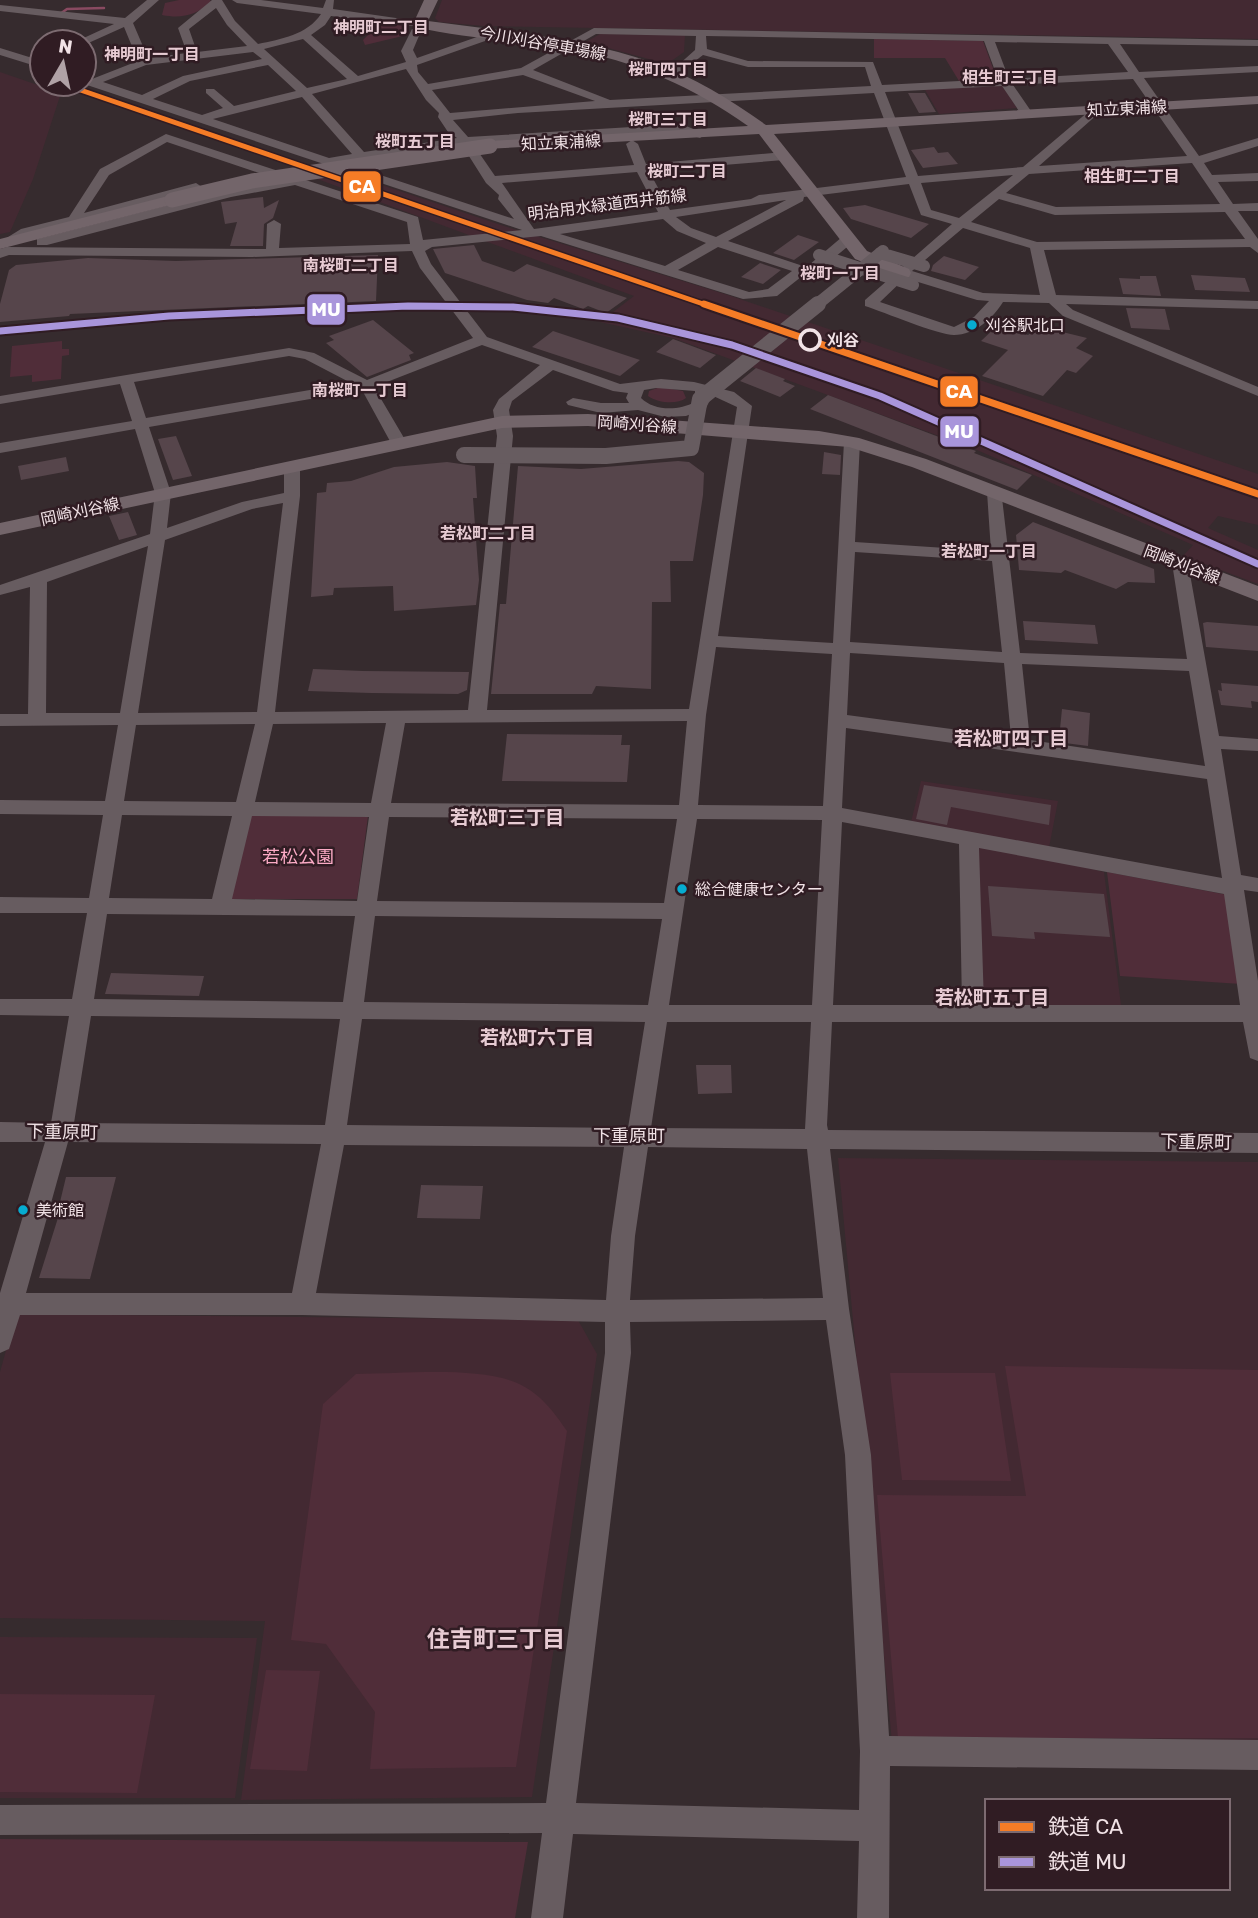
<svg xmlns="http://www.w3.org/2000/svg" width="1258" height="1918" font-family="Rubik,'Noto Sans JP',sans-serif">
<style>
.built{fill:#432932}
.green{fill:#502d39}
.lines{fill:none;stroke-linecap:round;stroke-linejoin:round}
.stream{stroke:#894a61;stroke-width:2.5}
.building{fill:#56454b}
.minor{fill:#675c60;fill-rule:evenodd}
.major{fill:#73656a;fill-rule:evenodd}
.minor-bridge-far1{stroke:#675c60;stroke-width:12}
.minor-bridge{stroke:#675c60;stroke-width:16}
.major-bridge{stroke:#73656a;stroke-width:15}
.rail-1-far1-casing{stroke:#301c23;stroke-width:8}
.rail-1-casing{stroke:#301c23;stroke-width:11}
.rail-2-casing{stroke:#301c23;stroke-width:11}
.rail-1-far1{stroke:#f57c26;stroke-width:5}
.rail-1{stroke:#f57c26;stroke-width:7}
.rail-2{stroke:#a995db;stroke-width:7}
.bus-dot{fill:#06acd0;stroke:#301c23;stroke-width:2.5}
.stop-dot{fill:#301c23;stroke:#f1e2e6;stroke-width:3.5}
.labels{text-anchor:middle;stroke-width:5;stroke-linejoin:round;paint-order:stroke}
.far-neighbourhood-label{font-size:16px;font-weight:bold;fill:#e7cbd3;stroke:#301c23}
.far-street-label{font-size:16px;fill:#f1e2e6;stroke:#301c23}
.bus-label{font-size:16px;fill:#f1e2e6;stroke:#301c23;text-anchor:start}
.far-stop-label{font-size:16px;font-weight:bold;fill:#f1e2e6;stroke:#301c23;text-anchor:start}
.park-label{font-size:18px;fill:#fbaac5;stroke:#301c23}
.street-label{font-size:18px;fill:#f1e2e6;stroke:#301c23}
.neighbourhood-label{font-size:19px;font-weight:bold;fill:#e7cbd3;stroke:#301c23}
.near-neighbourhood-label{font-size:23px;font-weight:bold;fill:#e7cbd3;stroke:#301c23}
.line-badge{stroke:#301c23;stroke-width:2.5}
.badge-label{font-size:19px;text-anchor:middle;font-weight:bold;fill:#fff}
</style>
<rect width="100%" height="100%" fill="#362b2e"/>
<path class="built" d="M442,0H1258V39L484,26L439,22L435,18Z
M600,34L685,35L684,52L667,64L586,42Z
M0,72L61,93L33,179L10,232L0,234Z
M1001,84L1017,108L939,114L924,88Z
M346,173L504,226L728,295L1258,474V525L1218,516L1208,528L1258,550V584L1183,556L1193,545L977,450L673,338L600,322L634,296L312,177Z
M921,781L1058,801L1047,858L1104,872L1121,1005L980,1006L976,835L911,822Z
M838,1158L1258,1162V1746L892,1743Z
M16,1314L578,1320L597,1354L532,1797L241,1800L265,1621L0,1618V1372Z
M0,1637L257,1638L235,1798H0Z"/>
<path class="green" d="M179,0H210L211,2C196,15 182,19 162,15L165,3Z
M381,22L404,26L407,35L365,45L363,40Z
M874,39L983,41L997,79L959,81L945,58H874Z
M62,341V349H69V355L62,356L61,379L32,382V375L10,377L12,346Z
M660,387L683,391L686,398C677,405 658,403 648,396L649,391Z
M247,816H368L357,899H228Z
M1107,872L1228,895L1241,984L1120,976Z
M1005,1366L1258,1370V1738H898L877,1495L1026,1496Z
M890,1373H995L1011,1481L902,1480Z
M356,1374C401,1374 478,1366 517,1383C540,1393 554,1412 567,1431L516,1767L370,1769L375,1712L326,1644L291,1640L323,1404Z
M266,1670L320,1671L307,1771L250,1769Z
M0,1694L155,1695L137,1793L0,1792Z
M0,1839L528,1842L515,1918H0Z"/>
<g class="lines">
<path class="stream" d="M60,14L67,9L104,8"/>
</g>
<path class="building" d="M908,93H925L936,112L919,113Z
M934,147L938,153L948,152L958,164L923,168L911,150Z
M263,197L264,208L279,200L273,218L264,224L263,246H230L237,222L225,224L221,202Z
M865,205L929,224L911,238L851,219L843,208Z
M798,235L819,242L794,260L773,253Z
M474,245L482,261L514,272L527,264L627,298L606,313L588,306L583,309L554,298L548,303L527,300L445,273L433,249Z
M378,255L376,301L70,314L69,316L0,322V304L9,270L16,265L88,258L176,261Z
M944,256L979,267L965,280L931,271L933,265Z
M760,263L781,270L763,284L741,277Z
M1191,275L1245,278L1250,292L1195,290Z
M1140,276H1156L1161,296L1123,294L1119,278L1140,279Z
M1126,308L1165,309L1170,330L1131,328Z
M373,320L414,353L409,355L411,360L367,377L326,343L334,340L329,336Z
M998,325L1028,335L1038,326L1087,338L1076,348L1093,356L1076,373L1067,370L1043,396L982,376L1008,350L981,341Z
M553,331L640,360L620,376L532,347Z
M673,339L716,355L700,368L656,352Z
M756,368L785,379L783,381L795,386L780,397L740,381Z
M828,395L976,451L974,453L1032,475L1017,490L810,409Z
M176,436L192,476L173,480L158,439Z
M824,452L841,455L840,475L822,474Z
M66,457L69,471L21,480L18,466Z
M678,461L689,462L704,473L703,495L693,561H670L671,602H652L651,689L596,686L592,694H491L500,604H506L518,466L581,469Z
M447,462L475,466L477,498H473L479,580L476,605L394,611L393,586L334,588L333,595L311,597L317,493L326,492L327,483L351,481L394,467Z
M128,512L137,535L119,540L109,516Z
M1033,522L1154,569L1155,583L1128,582L1116,589L1065,570L1061,573L1019,570L1016,535Z
M1023,621L1095,625L1098,644L1025,640Z
M1207,622L1258,626V651L1206,647L1203,623Z
M313,669L363,671L469,672L467,690L458,694L371,693L308,691Z
M1221,683L1258,686V702L1251,701L1252,708L1221,705L1218,690L1222,691Z
M1062,709L1090,713L1088,746L1065,743V740L1059,739Z
M507,734L622,735L621,745H630L627,782L502,781Z
M924,785L1051,805L1049,825L951,807L947,825L916,819Z
M988,886L1104,894L1110,937L1034,932L1035,939L992,936Z
M111,973L204,976L199,996L105,994Z
M696,1065H731L732,1093L698,1094Z
M66,1177H116L90,1279L39,1278L63,1202H60Z
M421,1185L483,1186L480,1219L417,1218Z"/>
<g class="lines">
<path class="minor" d="M147,0H159L133,23L148,58L187,53L178,28L212,0H222L235,21L258,44C281,39 307,35 321,14L237,3L232,0H261L323,8L326,0H334L333,9L424,22V26L420,27L331,16L325,25L311,35L358,76L406,62L401,51L412,29L421,31L413,50L417,58L494,31H502V35L417,65L418,72L428,84L521,68L594,28L1258,40V46L1120,44L1139,72L1258,66V72L1144,78L1199,156L1258,138V146L1204,163L1212,175L1258,173V181L1218,182L1233,204L1258,203V211H1238L1258,239V253L1250,247L1044,250L1056,295L1258,301V309L1066,304L1073,310L1258,387V396L1063,316L1049,303L1003,302C993,318 975,335 954,335C938,335 884,312 865,306V300L952,224L921,215L909,184L804,197L803,201L728,241L803,266L809,265L842,237H852V243L818,271L806,273L777,296L743,299L541,236L432,247L425,251L431,264L487,337L620,384L661,379L694,382L734,392L752,406L718,636L833,643L844,442L852,437L860,442L855,542L991,551L987,492L995,487L1001,489L1020,653L1187,659L1172,563L1180,558L1188,563L1219,736L1258,739V751L1221,749L1241,875L1258,878V892L1244,890L1258,981V1061L1250,1058L1243,1022H832L827,1125L828,1130L1258,1133V1153L830,1149L849,1309L871,1455L889,1736L1258,1740V1770L890,1766L889,1918H857L859,1841L573,1834L563,1918H531L542,1833L0,1835V1805L546,1803L605,1353V1322L302,1315H20L9,1349L0,1353V1293L45,1142H0V1122L51,1123L69,1016L0,1015V999H72L87,913H0V897L89,898L103,815L0,814V800L105,801L118,725L0,726V714H28L30,587L0,595V585L150,534L155,493L135,429L0,453V443L132,421L120,384L0,404V396L289,348L314,353L367,380L473,338L420,268L412,251L252,257L9,255L0,258V249L7,247L266,249L267,224L274,220L281,224L279,248L410,244L407,222L295,185L231,197L47,245H37V239L230,189L280,180L167,142L109,175L84,213L196,183L202,187L200,190L31,235L7,246L0,242L21,229L69,217L100,169L166,134L418,217L423,240L522,230L84,84V77L92,79L138,61L124,27L84,45V42H75L114,24L0,11V5L125,18ZM216,8L227,25L247,46L197,52L189,29ZM596,34L696,36L695,50L667,75L673,78L703,55L748,67H865L871,86L610,100L533,70ZM706,36L984,41L998,79L882,85L873,62L748,61L707,49ZM303,39L347,79L307,88L264,49ZM995,42L1108,44L1128,72L1009,79ZM253,52L262,59L183,76L142,95L103,82L146,65ZM268,65L296,91L234,106L214,89H206V93L223,108L202,115L153,99L190,81ZM406,69L426,100L439,113L438,117L448,132L457,138L364,152L312,94ZM523,75L595,101L450,113L432,90ZM1133,79L1187,156L1039,166L1099,113V107L1095,106L1023,167L918,176L885,92L1002,86L1023,117L1027,118L1033,114L1013,85ZM874,93L906,177L759,195L751,199L670,210L649,171L784,160L790,156L784,152L646,164L638,144L632,140L626,144L634,165L495,176L473,144L680,132L700,138L706,134L681,124L468,137L453,120L518,113ZM302,97L352,154L329,158L213,119ZM462,145L486,183L499,195L498,199L514,219L344,163ZM1192,163L1220,204L1056,207L1006,193L1029,174ZM637,172L658,212L534,229L502,183ZM1013,175L959,218L931,210L921,183ZM999,199L1055,215L1225,212L1245,239L1037,242L971,222ZM786,200L716,237L691,228L676,217ZM663,219L677,231L706,243L665,266L560,234ZM963,228L1030,248L1040,295L983,293L912,271ZM718,247L792,271L768,289L749,292L678,270ZM905,278L977,300L989,301L974,317L954,327L880,302ZM482,345L540,365L499,399L493,410L497,436L468,710L275,712L300,496V466L292,461L284,466V493L242,502L167,528L171,493L149,427L362,390L391,443L399,448L407,443L374,387ZM289,356L305,359L351,383L146,418L134,382ZM553,370L613,391L628,393L626,398L629,403H601L573,398L566,402L568,405L601,413L638,410L665,417L686,416L706,408L711,398L709,394L737,407L689,709L487,710L513,436L509,410L512,401ZM656,388L695,391V402C678,411 654,411 641,398L644,390ZM283,503L257,712L138,713L165,540L252,509ZM148,546L120,713H46L47,582ZM855,552L992,561L1002,652L850,642ZM716,647L832,654L823,806L698,805L706,715ZM850,653L1004,663L1011,737L847,715ZM1022,664L1189,671L1205,766L1030,740ZM687,721L679,805L391,803L405,723ZM386,723L371,803L255,802L273,724ZM255,724L236,802L124,801L136,725ZM846,728L1207,779L1222,878L842,808ZM122,815L232,816L212,899L109,898ZM252,816L369,817L357,901L232,899ZM389,817L677,819L664,903L377,901ZM697,819L822,820L812,1005H669ZM842,822L959,844L962,1005H833ZM979,848L1224,894L1240,1005H984ZM107,914L355,916L343,1002L94,999ZM375,916L662,919L648,1005L364,1002ZM91,1016L340,1019L325,1125L74,1123ZM362,1019L645,1022L628,1128L347,1125ZM667,1022H811L805,1129L651,1128ZM68,1142L321,1144L292,1293H26ZM344,1145L624,1147L611,1236L606,1300L316,1293ZM648,1147L807,1149L823,1298L630,1300L635,1236ZM826,1320L845,1455L860,1751L859,1810L576,1803L631,1353L630,1322Z
M0,48L42,61V68L0,55Z"/>
<path class="major" d="M424,0H438L428,21C504,31 581,38 654,63C694,77 731,100 766,125L1258,96V104L774,134L867,251L909,269L911,273L909,277L903,278L855,259L759,134L485,149L482,146L485,143L490,141L748,126C695,88 633,60 568,49C518,40 465,39 415,27L413,24Z
M172,195L178,197L180,200L178,203L0,249V239Z
M588,414L819,431L859,438L926,459L1258,586V601L912,467L849,447L588,426L502,428L0,535V523L502,416Z"/>
<path class="minor-bridge-far1" d="M880,253L924,266
M819,255L913,285
M815,306L883,251"/>
<path class="minor-bridge" d="M464,455L606,456L691,448L700,399L818,304"/>
<path class="major-bridge" d="M172,200L252,181L490,146"/>
<defs>
<path id="rail-1-far1" d="M63,84L709,306"/>
<path id="rail-1" d="M704,304L1258,494"/>
<path id="rail-2" d="M0,331L169,316L408,306L513,307L618,318L732,345L880,396L1258,564"/>
</defs>
<use href="#rail-1-far1" class="rail-1-far1-casing"/>
<use href="#rail-1" class="rail-1-casing"/>
<use href="#rail-2" class="rail-2-casing"/>
<use href="#rail-1-far1" class="rail-1-far1"/>
<use href="#rail-1" class="rail-1"/>
<use href="#rail-2" class="rail-2"/>
</g>
<g class="bus-dot">
<circle cx="972" cy="325" r="6"/>
<circle cx="682" cy="889" r="6"/>
<circle cx="23" cy="1210" r="6"/>
</g>
<circle class="stop-dot" cx="810" cy="340" r="10"/>
<g class="labels">
<g class="far-neighbourhood-label">
<text x="381" y="33">神明町二丁目</text>
<text x="152" y="60">神明町一丁目</text>
<text x="668" y="75">桜町四丁目</text>
<text x="1010" y="83">相生町三丁目</text>
<text x="668" y="125">桜町三丁目</text>
<text x="415" y="147">桜町五丁目</text>
<text x="687" y="177">桜町二丁目</text>
<text x="1132" y="182">相生町二丁目</text>
<text x="351" y="271">南桜町二丁目</text>
<text x="840" y="279">桜町一丁目</text>
<text x="360" y="396">南桜町一丁目</text>
<text x="488" y="539">若松町二丁目</text>
<text x="989" y="557">若松町一丁目</text>
</g>
<g class="far-street-label">
<text transform="translate(543 43) rotate(10)" y="6">今川刈谷停車場線</text>
<text transform="translate(1127 108) rotate(-3)" y="6">知立東浦線</text>
<text transform="translate(561 142) rotate(-3)" y="6">知立東浦線</text>
<text transform="translate(607 204) rotate(-7)" y="6">明治用水緑道西井筋線</text>
<text transform="translate(637 424) rotate(4)" y="6">岡崎刈谷線</text>
<text transform="translate(80 511) rotate(-12)" y="6">岡崎刈谷線</text>
<text transform="translate(1182 564) rotate(21)" y="6">岡崎刈谷線</text>
</g>
<g class="bus-label">
<text x="985" y="331">刈谷駅北口</text>
<text x="695" y="895">総合健康センター</text>
<text x="36" y="1216">美術館</text>
</g>
<g class="far-stop-label">
<text x="827" y="346">刈谷</text>
</g>
<g class="park-label">
<text x="298" y="863">若松公園</text>
</g>
<g class="street-label">
<text transform="translate(62 1132) rotate(1)" y="6">下重原町</text>
<text x="629" y="1142">下重原町</text>
<text transform="translate(1196 1142) rotate(1)" y="6">下重原町</text>
</g>
<g class="neighbourhood-label">
<text x="1011" y="745">若松町四丁目</text>
<text x="507" y="824">若松町三丁目</text>
<text x="992" y="1004">若松町五丁目</text>
<text x="537" y="1044">若松町六丁目</text>
</g>
<g class="near-neighbourhood-label">
<text x="496" y="1647">住吉町三丁目</text>
</g>
</g>
<g class="line-badge">
<rect x="342" y="170" width="40" height="33" rx="7" fill="#f57c26"/>
<rect x="306" y="293" width="40" height="33" rx="7" fill="#a995db"/>
<rect x="939" y="375" width="40" height="33" rx="7" fill="#f57c26"/>
<rect x="939" y="415" width="41" height="33" rx="7" fill="#a995db"/>
</g>
<g class="badge-label">
<text x="362" y="193">CA</text>
<text x="326" y="316">MU</text>
<text x="959" y="398">CA</text>
<text x="959" y="438">MU</text>
</g>
<rect x="985" y="1799" width="245" height="91" fill="#301c23" stroke="#7d6b71" stroke-width="2"/>
<rect x="999" y="1822" width="35" height="10" fill="#f57c26" stroke="#7d6b71" stroke-width="2"/>
<text x="1048" y="1834" font-size="21" fill="#f1e2e6">鉄道 CA</text>
<rect x="999" y="1857" width="35" height="10" fill="#a995db" stroke="#7d6b71" stroke-width="2"/>
<text x="1048" y="1869" font-size="21" fill="#f1e2e6">鉄道 MU</text>
<g transform="translate(63 63) rotate(9)"><circle r="33" fill="#301c23" stroke="#7d6b71" stroke-width="2"/>
<path d="M0-5L12 26L0 18L-12 26Z" fill="#b0a2a6"/>
<text y="-10" font-size="19" font-weight="bold" text-anchor="middle" fill="#f1e2e6">N</text>
</g>
</svg>
